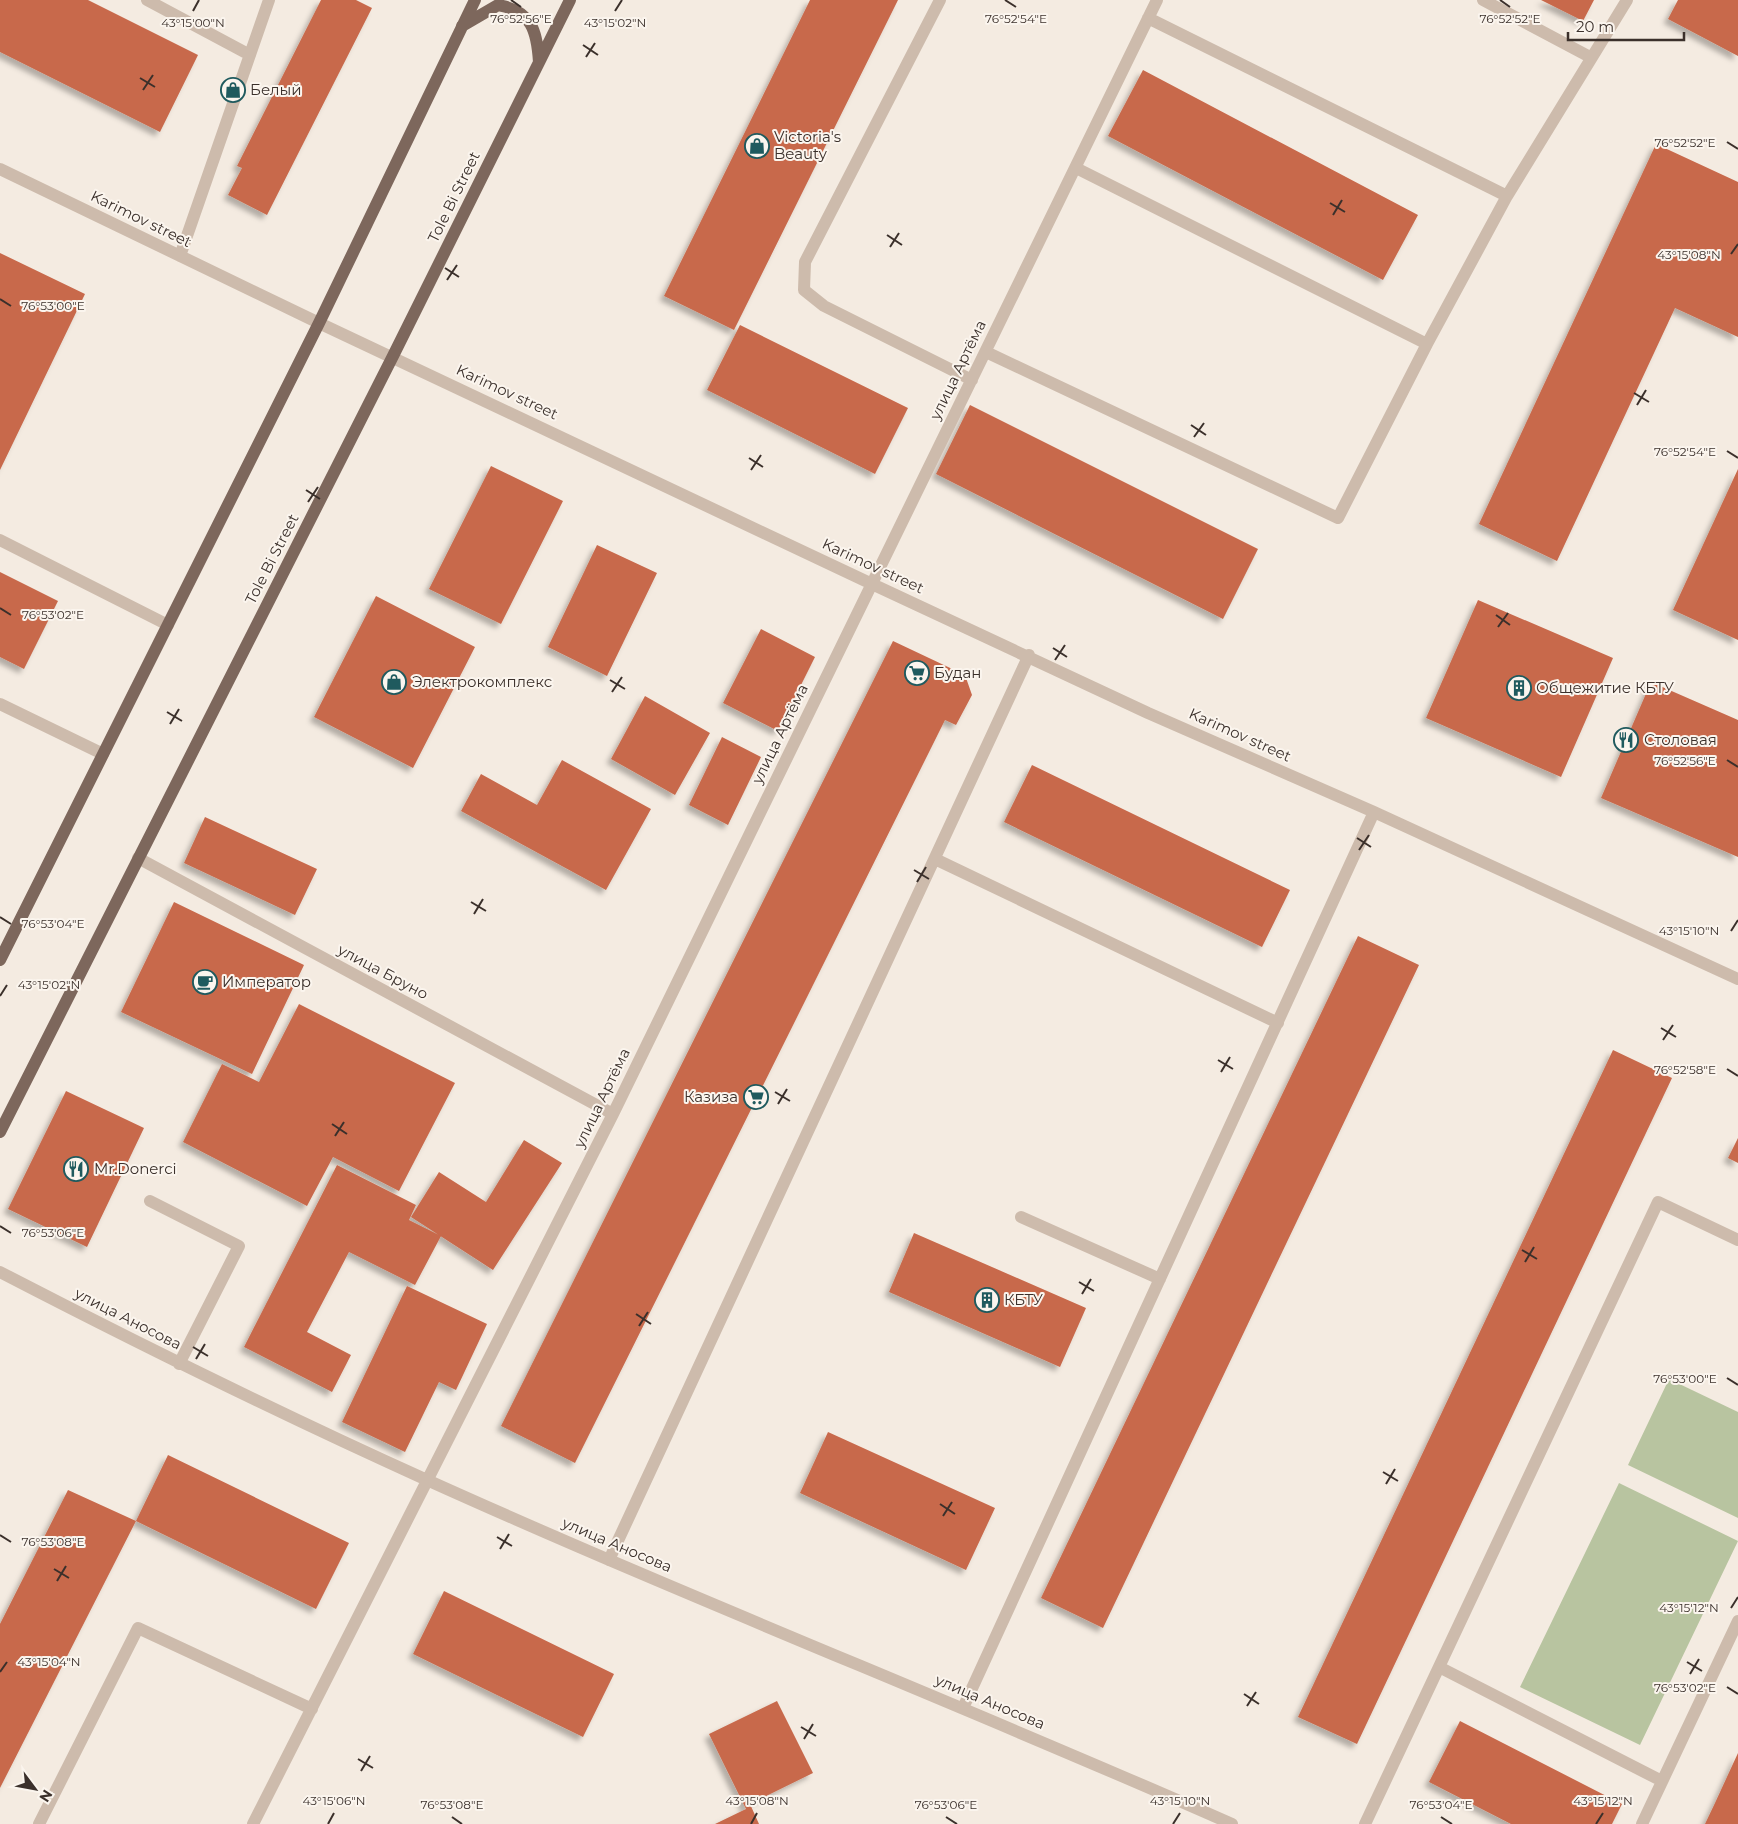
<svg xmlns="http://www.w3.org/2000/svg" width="1738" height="1824" font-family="Montserrat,sans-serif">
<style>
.green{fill:#b8c4a0}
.building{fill:#c8694b;filter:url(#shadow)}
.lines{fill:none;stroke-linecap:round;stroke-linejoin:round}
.minor{stroke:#cdbbac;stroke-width:12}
.major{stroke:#7d675c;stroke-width:12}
.ticks{fill:none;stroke:#3b302b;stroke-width:2}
.labels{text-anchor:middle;stroke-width:4;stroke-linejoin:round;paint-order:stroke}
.poi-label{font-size:15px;fill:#3b302b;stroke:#fbf5ee;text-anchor:start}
.street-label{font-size:15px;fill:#3b302b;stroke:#fbf5ee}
.ticks-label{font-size:12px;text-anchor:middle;fill:#3b302b;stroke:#fbf5ee;stroke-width:4;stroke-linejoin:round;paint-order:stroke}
</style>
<defs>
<filter id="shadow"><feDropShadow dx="-4.5" dy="4.5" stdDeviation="2.5" flood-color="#0004"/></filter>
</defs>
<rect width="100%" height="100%" fill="#f4ebe1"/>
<path class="green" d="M1669,1379L1738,1412V1518L1628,1465Z
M1619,1483L1738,1541L1640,1745L1520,1687Z"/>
<path class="building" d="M0,0H88L198,55L160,132L0,52Z
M321,0H356L372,8L267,215L228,195L242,168L237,166Z
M810,0H898L734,330L664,296Z
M1541,0H1594L1583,21Z
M1678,0H1738V56L1668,19Z
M1143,70L1418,215L1383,280L1108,136Z
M1656,144L1738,182V337L1675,308L1557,561L1479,524Z
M0,253L85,294L0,470Z
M740,325L908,408L875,474L707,390Z
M970,405L1258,549L1223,619L936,474Z
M491,466L563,501L501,624L429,589Z
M1738,469V640L1673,610Z
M597,545L657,573L607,676L548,647Z
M0,572L58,601L24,669L0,657Z
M376,596L475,647L413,768L314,717Z
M1478,600L1613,658L1561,777L1426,718Z
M761,629L815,657L778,731L723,703Z
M893,641L965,675L972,695L956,725L945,720L575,1463L501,1426Z
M1651,682L1738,720V857L1601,798Z
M645,696L710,733L675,795L611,759Z
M722,737L761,757L728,825L689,805Z
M562,760L651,809L606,890L461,811L481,774L537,805Z
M1032,765L1290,890L1262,947L1004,822Z
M205,817L317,869L295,915L184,863Z
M174,902L304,965L252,1074L121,1012Z
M1358,936L1419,965L1103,1628L1041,1598Z
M299,1004L455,1083L399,1191L333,1157L307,1206L183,1142L222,1064L259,1082Z
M1613,1050L1672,1078L1357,1744L1298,1717Z
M66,1091L144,1128L87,1247L8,1209Z
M1738,1138V1163L1728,1158Z
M524,1140L562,1163L493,1270L411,1217L439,1172L486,1202Z
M337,1165L416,1205L409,1220L441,1236L415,1285L349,1252L307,1332L351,1355L332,1392L244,1347Z
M914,1233L1086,1308L1060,1367L889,1292Z
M407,1286L487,1324L456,1390L439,1382L405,1452L342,1422Z
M828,1432L995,1508L966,1570L800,1493Z
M168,1455L349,1543L316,1609L136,1521Z
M68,1490L136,1521L0,1788V1624Z
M444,1591L614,1674L583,1737L413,1654Z
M777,1701L813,1773L750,1804L759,1824H715L746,1809L709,1734Z
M1460,1721L1622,1804L1612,1824H1511L1429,1782Z
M1738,1753V1824H1705L1715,1803Z"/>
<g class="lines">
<path class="minor" d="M147,0L250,55
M940,0L805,262L804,290L824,306L972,380
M1483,0L1590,57
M1148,18L1507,196
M1076,168L1427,344
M0,169L319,323L872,584L1148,713L1374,812L1738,979
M180,256L269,0
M986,352L1338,518L1427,344L1507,196L1627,0
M0,540L168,625
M0,704L103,754
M138,858L613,1114
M935,859L1278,1023
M150,1201L239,1246L179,1364
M1021,1217L1160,1279
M0,1272C141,1345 283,1415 427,1480C693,1600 965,1706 1232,1824
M609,1560L1029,655
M1439,1667L1662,1781
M963,1708L1374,812
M39,1824L138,1628L312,1709
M253,1824L613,1114L1157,0
M1365,1824L1658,1202L1738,1240
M1642,1824L1738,1621"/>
<path class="major" d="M462,26L498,5C532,11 537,31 539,62
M0,960L319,323L475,0
M0,1132L393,356L570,0"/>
</g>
<path class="ticks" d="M511,0L521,7M1005,0L1016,7M1500,0L1510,7M193,11L199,0M615,11L622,0M583,45L598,55M586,57L595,43M140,78L155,87M143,90L153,75M1727,142L1738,149M1330,203L1345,212M1333,215L1342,200M887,235L902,245M890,247L899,233M1731,254L1738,244M445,268L459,277M447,280L457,265M0,299L11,306M1634,393L1649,402M1637,405L1646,390M1191,425L1206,435M1194,437L1204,423M1727,451L1738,458M749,458L763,467M751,470L761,455M306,490L320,499M308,502L318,487M0,608L11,615M1496,615L1510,625M1498,627L1508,613M1053,648L1067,657M1055,660L1065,645M610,680L625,689M612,692L622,677M167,712L182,721M170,724L179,709M1727,760L1738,767M1357,838L1371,847M1359,850L1369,835M914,870L929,879M917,882L926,867M471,902L486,911M474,914L483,899M0,917L11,924M1731,931L1738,920M0,996L7,985M1661,1028L1676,1037M1663,1040L1673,1025M1218,1060L1233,1069M1727,1069L1738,1076M1221,1072L1230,1057M775,1092L790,1101M778,1104L787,1089M332,1124L347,1134M335,1136L344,1122M0,1226L11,1233M1522,1250L1537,1259M1525,1262L1534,1247M1079,1282L1094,1291M1082,1294L1091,1279M636,1314L651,1324M639,1326L648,1312M193,1347L208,1356M196,1359L205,1344M1727,1378L1738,1385M1383,1472L1398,1481M1386,1484L1395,1469M940,1504L955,1514M943,1516L952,1502M0,1535L11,1542M497,1537L512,1546M500,1549L509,1534M54,1569L69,1578M57,1581L66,1566M1731,1608L1738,1597M1687,1662L1702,1671M0,1672L7,1662M1690,1674L1699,1659M1727,1687L1738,1694M1244,1694L1259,1704M1247,1706L1256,1692M801,1727L816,1736M804,1739L813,1724M358,1759L373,1768M361,1771L370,1756M452,1817L462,1824M946,1817L957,1824M1441,1817L1452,1824M328,1824L334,1813M751,1824L757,1813M1173,1824L1180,1813M1596,1824L1603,1813"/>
<defs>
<symbol id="shop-ring" viewBox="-11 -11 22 22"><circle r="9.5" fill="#fbf5ee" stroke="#1f5a5e" stroke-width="1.5"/><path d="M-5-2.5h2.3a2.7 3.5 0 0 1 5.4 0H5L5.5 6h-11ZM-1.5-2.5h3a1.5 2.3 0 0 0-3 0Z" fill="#1f5a5e"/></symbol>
<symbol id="supermarket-ring" viewBox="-11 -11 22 22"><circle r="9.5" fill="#fbf5ee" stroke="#1f5a5e" stroke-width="1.5"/><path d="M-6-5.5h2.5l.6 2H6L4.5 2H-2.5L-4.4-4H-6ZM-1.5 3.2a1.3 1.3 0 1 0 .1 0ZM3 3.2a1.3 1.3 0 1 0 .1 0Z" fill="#1f5a5e"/></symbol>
<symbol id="building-ring" viewBox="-11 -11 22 22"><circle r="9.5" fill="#fbf5ee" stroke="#1f5a5e" stroke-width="1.5"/><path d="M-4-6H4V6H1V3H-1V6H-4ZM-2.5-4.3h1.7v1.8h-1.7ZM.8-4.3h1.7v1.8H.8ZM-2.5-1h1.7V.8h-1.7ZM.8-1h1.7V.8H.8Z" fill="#1f5a5e"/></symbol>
<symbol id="restaurant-ring" viewBox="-11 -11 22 22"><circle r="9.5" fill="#fbf5ee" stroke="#1f5a5e" stroke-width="1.5"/><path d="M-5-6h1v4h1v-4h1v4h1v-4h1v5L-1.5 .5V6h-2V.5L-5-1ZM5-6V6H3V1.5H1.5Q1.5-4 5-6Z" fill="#1f5a5e"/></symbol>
<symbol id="cafe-ring" viewBox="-11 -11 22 22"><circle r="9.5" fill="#fbf5ee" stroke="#1f5a5e" stroke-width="1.5"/><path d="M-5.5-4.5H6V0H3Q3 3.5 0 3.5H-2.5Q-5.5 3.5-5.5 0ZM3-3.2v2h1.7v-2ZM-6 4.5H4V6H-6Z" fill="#1f5a5e"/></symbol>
</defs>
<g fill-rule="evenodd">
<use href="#shop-ring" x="219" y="76" width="28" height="28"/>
<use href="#shop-ring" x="743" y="132" width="28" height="28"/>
<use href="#supermarket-ring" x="903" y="659" width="28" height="28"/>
<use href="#shop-ring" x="380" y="668" width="28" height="28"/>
<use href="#building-ring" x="1505" y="674" width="28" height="28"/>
<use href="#restaurant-ring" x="1612" y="726" width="28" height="28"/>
<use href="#cafe-ring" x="191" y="968" width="28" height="28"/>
<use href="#supermarket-ring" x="742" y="1083" width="28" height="28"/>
<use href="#restaurant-ring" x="62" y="1155" width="28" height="28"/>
<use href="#building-ring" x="973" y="1286" width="28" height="28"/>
</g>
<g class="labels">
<g class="poi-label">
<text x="250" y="95">Белый</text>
<text x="774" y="142">Victoria's<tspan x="774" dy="17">Beauty</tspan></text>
<text x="934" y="678">Будан</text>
<text x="412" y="687">Электрокомплекс</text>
<text x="1536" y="693">Общежитие КБТУ</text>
<text x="1644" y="745">Столовая</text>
<text x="222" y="987">Император</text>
<text x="738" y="1102" text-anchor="end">Казиза</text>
<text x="94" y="1174">Mr.Donerci</text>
<text x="1004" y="1305">КБТУ</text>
</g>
<g class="street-label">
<text transform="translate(454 197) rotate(-64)" y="5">Tole Bi Street</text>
<text transform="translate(141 219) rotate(26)" y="5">Karimov street</text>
<text transform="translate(958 370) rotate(-64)" y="5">улица Артёма</text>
<text transform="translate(507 392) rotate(25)" y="5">Karimov street</text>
<text transform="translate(272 559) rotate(-63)" y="5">Tole Bi Street</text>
<text transform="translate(873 566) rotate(25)" y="5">Karimov street</text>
<text transform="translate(780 734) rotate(-64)" y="5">улица Артёма</text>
<text transform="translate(1240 735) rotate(24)" y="5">Karimov street</text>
<text transform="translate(383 972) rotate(28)" y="5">улица Бруно</text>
<text transform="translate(602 1098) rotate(-64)" y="5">улица Артёма</text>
<text transform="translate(128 1319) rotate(27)" y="5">улица Аносова</text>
<text transform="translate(617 1545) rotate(23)" y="5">улица Аносова</text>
<text transform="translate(990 1702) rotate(23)" y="5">улица Аносова</text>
</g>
</g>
<g class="ticks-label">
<text x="521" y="23">76°52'56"E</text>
<text x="1016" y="23">76°52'54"E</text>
<text x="1510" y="23">76°52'52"E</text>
<text x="193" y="27">43°15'00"N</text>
<text x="615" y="27">43°15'02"N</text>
<text x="1685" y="147">76°52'52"E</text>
<text x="1689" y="259">43°15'08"N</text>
<text x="53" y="310">76°53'00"E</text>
<text x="1685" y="456">76°52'54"E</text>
<text x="53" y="619">76°53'02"E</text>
<text x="1685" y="765">76°52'56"E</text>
<text x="53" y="928">76°53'04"E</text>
<text x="1689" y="935">43°15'10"N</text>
<text x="49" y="989">43°15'02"N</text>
<text x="1685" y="1074">76°52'58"E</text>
<text x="53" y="1237">76°53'06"E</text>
<text x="1685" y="1383">76°53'00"E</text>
<text x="53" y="1546">76°53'08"E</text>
<text x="1689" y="1612">43°15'12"N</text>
<text x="49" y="1666">43°15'04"N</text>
<text x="1685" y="1692">76°53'02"E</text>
<text x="334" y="1805">43°15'06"N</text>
<text x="757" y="1805">43°15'08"N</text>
<text x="1180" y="1805">43°15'10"N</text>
<text x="1603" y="1805">43°15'12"N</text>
<text x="452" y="1809">76°53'08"E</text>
<text x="946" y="1809">76°53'06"E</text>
<text x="1441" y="1809">76°53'04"E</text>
</g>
<g transform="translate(35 1789) rotate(122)" stroke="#fbf5ee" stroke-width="4" paint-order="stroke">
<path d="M0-4L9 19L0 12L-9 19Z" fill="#3b302b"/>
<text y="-8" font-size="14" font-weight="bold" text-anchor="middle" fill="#3b302b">N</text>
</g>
<path d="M1568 32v8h116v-8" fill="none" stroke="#3b302b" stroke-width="2.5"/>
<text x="1576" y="32" font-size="15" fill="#3b302b" stroke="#fbf5ee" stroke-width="4" paint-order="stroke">20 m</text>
</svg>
